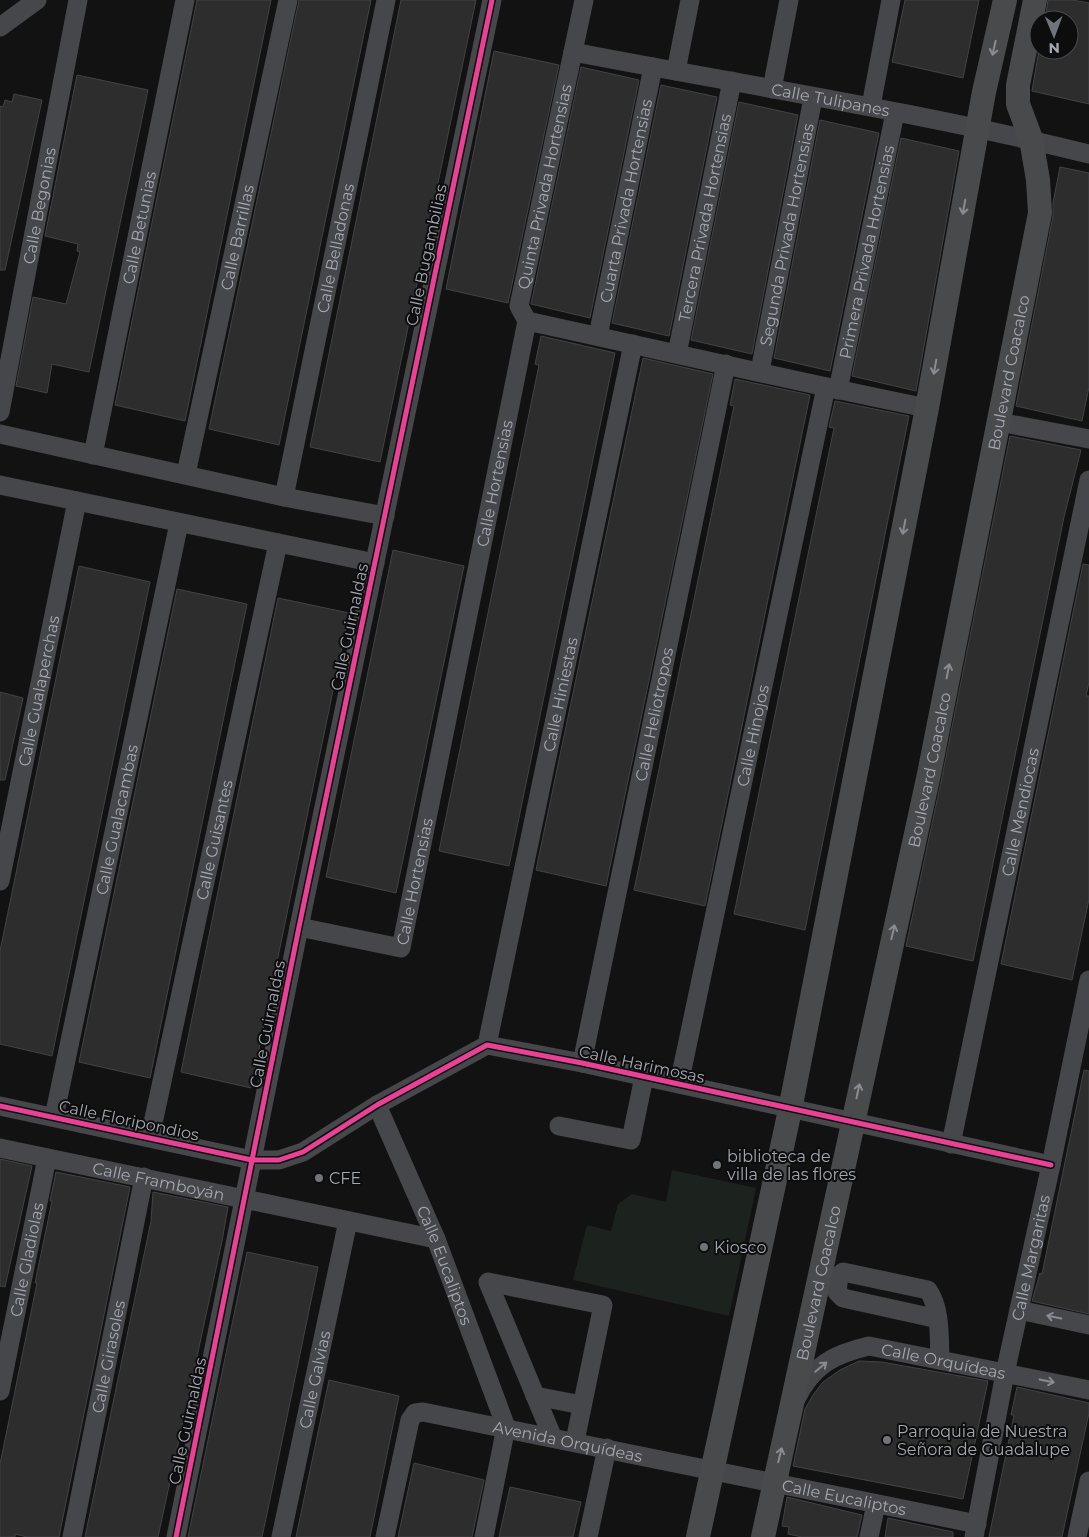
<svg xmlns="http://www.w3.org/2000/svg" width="1089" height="1537" font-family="Montserrat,sans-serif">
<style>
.green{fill:#1c221d}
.building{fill:#2d2d2e;stroke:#424345}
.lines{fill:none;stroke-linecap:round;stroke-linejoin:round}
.minor{stroke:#46474b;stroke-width:19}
.major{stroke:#494a4c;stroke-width:24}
.cycleway-casing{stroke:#0d0d0e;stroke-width:8}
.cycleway{stroke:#ea4096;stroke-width:5}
.oneway{stroke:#898c93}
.oneway2{stroke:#888b93}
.poi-dot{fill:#71747a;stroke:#0d0d0e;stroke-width:2}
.labels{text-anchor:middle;stroke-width:4;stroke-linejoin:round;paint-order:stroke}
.street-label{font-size:16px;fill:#a4a8b2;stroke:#0d0d0e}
.poi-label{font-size:16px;fill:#a4a8b2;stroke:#0d0d0e;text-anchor:start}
</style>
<rect width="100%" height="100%" fill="#121212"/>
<path class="green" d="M672,1170L756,1188L729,1316L573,1280L587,1225L611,1231L618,1204L632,1194L666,1202Z"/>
<path class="building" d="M197,0H271L185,421L115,405Z
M299,0H371L279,445L209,429Z
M401,0H476L380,462L310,447Z
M905,0H979L963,78L892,62Z
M1048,0H1072L1089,3V104L1032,91L1039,50H1069V20H1045Z
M494,51L559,65L508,303L446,289Z
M581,67L639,80L590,318L531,304Z
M77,75L148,90L89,372L52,364L47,393L16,386L33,297L66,304L80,252L77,251L78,244L45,236Z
M661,85L717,97L669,336L612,323Z
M14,94L42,100L5,270H0V106L3,107L5,100L12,102Z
M739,102L798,115L752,354L691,340Z
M820,120L879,133L830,371L774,358Z
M901,138L959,151L916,391L852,376Z
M1060,167L1089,173V387L1082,421L1016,406L1053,216V203Z
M541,336L615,353L509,866L439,851L539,365L535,364Z
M643,358L713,374L606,886L536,870Z
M735,379L810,395L705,906L634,890L729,430L734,406L730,405Z
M835,401L909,416L805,930L734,914L834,428L829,427Z
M1010,436L1081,450L1064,517L973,961L906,946L942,777Z
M393,550L464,566L396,893L326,877Z
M1083,564L1089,565V682L1086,696H1089V899L1072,980L1001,964Z
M79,566L150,582L52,1056L0,1044V951Z
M177,589L247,604L150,1078L79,1062Z
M278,598L349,613L251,1088L181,1072Z
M0,692L23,698L5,780H0Z
M1084,1070L1089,1071V1314L1032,1301L1040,1273L1042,1274Z
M0,1159L32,1166L5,1287L0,1286Z
M56,1172L130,1187L59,1537H27L15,1534V1537H0V1464L37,1283H35L52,1201H50Z
M153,1192L228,1207L222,1241L158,1537H85L151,1221Z
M247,1252L318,1267L268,1509L262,1537H188Z
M859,1361L882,1362L988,1381L963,1499L793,1466L805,1409L813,1395L823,1382L840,1370Z
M329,1380L399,1396L370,1537H296Z
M1017,1387L1089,1403V1413L1062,1537H989L1014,1415H1011Z
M414,1463L484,1480L472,1537H398Z
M510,1487L581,1502L573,1537H499Z
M787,1497L862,1515L857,1537H802L788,1534L789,1527L782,1526Z
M888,1518L953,1532V1537H885Z"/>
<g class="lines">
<g class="minor">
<path d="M0,27L37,0"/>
<path id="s1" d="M573,52C745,85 919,112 1089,154"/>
<path d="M676,71L690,0"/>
<path d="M772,89L789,0"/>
<path d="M871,106L891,0"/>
<path d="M527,321C660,350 793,381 927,408"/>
<path id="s2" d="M527,321L519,306L584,0"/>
<path id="s3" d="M598,336L653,67"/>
<path id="s4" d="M677,354L732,81"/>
<path id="s5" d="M760,371L813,98"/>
<path id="s6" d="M838,390L895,113"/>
<path id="s7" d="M0,412L78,0"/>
<path d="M999,422L1089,439"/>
<path d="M0,434L284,497L385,516"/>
<path id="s8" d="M93,455L185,0"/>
<path id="s9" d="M186,474L288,0"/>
<path d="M0,485L375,563"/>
<path id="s10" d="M284,497L386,0"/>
<path id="s11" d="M0,881L77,501"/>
<path id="s12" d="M299,927L401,948L527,321"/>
<path id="s13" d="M487,1045L633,344"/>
<path id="s14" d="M582,1063L726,364"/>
<path id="s15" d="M679,1084L826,387"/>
<path id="s16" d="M377,1105L436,1239L506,1427"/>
<path d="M0,1106L252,1160H279L303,1152L377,1105L487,1045L582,1063L1051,1165"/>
<path id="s17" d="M54,1117L179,523"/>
<path d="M559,1126L631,1140L644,1077"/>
<path id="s18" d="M150,1137L278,543"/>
<path id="s19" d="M951,1144L1089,480"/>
<path id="s20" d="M0,1148L436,1239"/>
<path d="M1019,1310L1089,1325"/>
<path d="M938,1319L843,1298L837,1292L839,1275L843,1272L928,1290C941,1309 939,1337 940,1360"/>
<path id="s21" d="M0,1391L47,1158"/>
<path d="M535,1396L582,1405"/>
<path id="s22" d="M796,1399C813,1365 834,1354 869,1346L1089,1390"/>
<path d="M552,1436L488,1282L603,1305L575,1441"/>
<path id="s23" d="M72,1537L144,1177"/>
<path d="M176,1537L299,927L492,0"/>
<path id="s24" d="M281,1537L348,1221"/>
<path id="s25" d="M385,1537L410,1420L415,1413L423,1412L977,1524"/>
<path d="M484,1537L506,1427"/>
<path d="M588,1537L607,1448"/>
<path d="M869,1537L876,1504"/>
<path id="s26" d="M974,1537L1005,1373L1051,1165L1089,980"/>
<path d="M1077,1537L1089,1481"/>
</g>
<g class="major">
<path d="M698,1537L790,1110L927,408L984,92L1005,0"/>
<path id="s27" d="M763,1537L929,774L1040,213L1038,180L1031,139L1018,104V85L1035,0"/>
</g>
<defs>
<path id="cycleway" d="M0,1106L252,1160H279L303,1152L377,1105L487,1045L582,1063L1051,1165
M176,1537L299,927L492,0"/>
</defs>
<use href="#cycleway" class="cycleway-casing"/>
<use href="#cycleway" class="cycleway"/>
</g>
<defs><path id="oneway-shaft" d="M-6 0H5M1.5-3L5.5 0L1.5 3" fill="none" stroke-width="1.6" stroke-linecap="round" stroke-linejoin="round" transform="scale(1.25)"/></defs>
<g class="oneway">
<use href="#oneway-shaft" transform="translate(994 48) rotate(103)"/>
<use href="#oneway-shaft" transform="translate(964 207) rotate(100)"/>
<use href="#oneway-shaft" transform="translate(935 367) rotate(100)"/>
<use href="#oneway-shaft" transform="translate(904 527) rotate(101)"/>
<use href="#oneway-shaft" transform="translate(948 671) rotate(-79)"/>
<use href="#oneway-shaft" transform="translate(893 932) rotate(-77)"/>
<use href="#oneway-shaft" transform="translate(858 1091) rotate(-78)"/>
<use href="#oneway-shaft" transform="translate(780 1455) rotate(-76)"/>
</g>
<g class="oneway2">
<use href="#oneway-shaft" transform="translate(1054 1317) rotate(-168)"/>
<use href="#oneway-shaft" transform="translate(821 1367) rotate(-40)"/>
<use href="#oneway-shaft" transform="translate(1047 1381) rotate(11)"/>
</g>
<g class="poi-dot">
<circle cx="717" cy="1165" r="5"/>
<circle cx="319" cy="1178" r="5"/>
<circle cx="704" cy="1247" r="5"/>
<circle cx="887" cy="1440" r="5"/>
</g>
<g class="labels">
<g class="street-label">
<text dy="6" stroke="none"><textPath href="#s1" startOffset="262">Calle Tulipanes</textPath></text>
<text dy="6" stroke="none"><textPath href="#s2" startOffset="139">Quinta Privada Hortensias</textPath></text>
<text dy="6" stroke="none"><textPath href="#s3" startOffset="138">Cuarta Privada Hortensias</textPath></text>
<text dy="6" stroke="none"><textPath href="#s7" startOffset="210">Calle Begonias</textPath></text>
<text dy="6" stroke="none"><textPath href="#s4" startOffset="139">Tercera Privada Hortensias</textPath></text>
<text dy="6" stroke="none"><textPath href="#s8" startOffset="232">Calle Betunias</textPath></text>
<text dy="6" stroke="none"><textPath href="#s5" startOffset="139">Segunda Privada Hortensias</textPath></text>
<text dy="6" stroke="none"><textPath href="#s9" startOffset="242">Calle Barrillas</textPath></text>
<text dy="6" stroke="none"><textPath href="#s10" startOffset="254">Calle Belladonas</textPath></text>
<text dy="6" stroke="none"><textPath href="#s6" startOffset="141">Primera Privada Hortensias</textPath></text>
<text transform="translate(426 255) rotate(-78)" y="6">Calle Bugambilias</text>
<text dy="6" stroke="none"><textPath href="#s27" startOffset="1190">Boulevard Coacalco</textPath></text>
<text dy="6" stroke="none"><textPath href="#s12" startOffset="578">Calle Hortensias</textPath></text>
<text transform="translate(349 627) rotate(-78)" y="6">Calle Guirnaldas</text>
<text dy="6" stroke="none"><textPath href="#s11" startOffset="194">Calle Gualaperchas</textPath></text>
<text dy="6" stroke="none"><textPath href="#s13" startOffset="358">Calle Hiniestas</textPath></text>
<text dy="6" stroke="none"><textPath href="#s14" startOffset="356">Calle Heliotropos</textPath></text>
<text dy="6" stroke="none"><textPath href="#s15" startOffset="356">Calle Hinojos</textPath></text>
<text dy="6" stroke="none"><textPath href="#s27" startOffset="785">Boulevard Coacalco</textPath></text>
<text dy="6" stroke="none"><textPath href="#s19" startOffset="339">Calle Mendiocas</textPath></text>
<text dy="6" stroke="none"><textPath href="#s17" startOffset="304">Calle Gualacambas</textPath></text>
<text dy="6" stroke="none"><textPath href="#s18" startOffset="304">Calle Guisantes</textPath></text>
<text dy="6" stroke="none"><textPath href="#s12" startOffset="172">Calle Hortensias</textPath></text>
<text transform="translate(267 1024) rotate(-79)" y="6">Calle Guirnaldas</text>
<text transform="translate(642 1064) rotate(12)" y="6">Calle Harimosas</text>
<text transform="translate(129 1120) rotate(12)" y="6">Calle Floripondios</text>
<text dy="6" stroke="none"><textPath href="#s20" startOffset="162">Calle Framboyán</textPath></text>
<text dy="6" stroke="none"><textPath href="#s26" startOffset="285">Calle Margaritas</textPath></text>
<text dy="6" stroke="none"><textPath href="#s21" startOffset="134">Calle Gladiolas</textPath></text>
<text dy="6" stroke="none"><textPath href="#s16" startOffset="174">Calle Eucaliptos</textPath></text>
<text dy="6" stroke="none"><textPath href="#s27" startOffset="260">Boulevard Coacalco</textPath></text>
<text dy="6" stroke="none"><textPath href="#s23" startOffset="184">Calle Girasoles</textPath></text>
<text dy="6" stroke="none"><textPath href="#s22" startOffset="170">Calle Orquídeas</textPath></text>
<text dy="6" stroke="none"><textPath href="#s24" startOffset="161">Calle Galvias</textPath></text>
<text transform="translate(187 1421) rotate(-78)" y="6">Calle Guirnaldas</text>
<text dy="6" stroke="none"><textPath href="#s25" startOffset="284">Avenida Orquídeas</textPath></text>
<text dy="6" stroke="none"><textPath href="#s25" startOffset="566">Calle Eucaliptos</textPath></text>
</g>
<g class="poi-label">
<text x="727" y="1162">biblioteca de<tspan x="727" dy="18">villa de las flores</tspan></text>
<text x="329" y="1184">CFE</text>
<text x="714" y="1253">Kiosco</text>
<text x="897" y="1437">Parroquia de Nuestra<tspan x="897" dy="18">Señora de Guadalupe</tspan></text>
</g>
</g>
<g transform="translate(1054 35) rotate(179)"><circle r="24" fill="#0d0d0e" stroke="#494b50"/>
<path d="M0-4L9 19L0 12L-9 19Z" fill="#71747a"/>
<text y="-8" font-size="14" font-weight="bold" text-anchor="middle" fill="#a4a8b2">N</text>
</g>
</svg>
